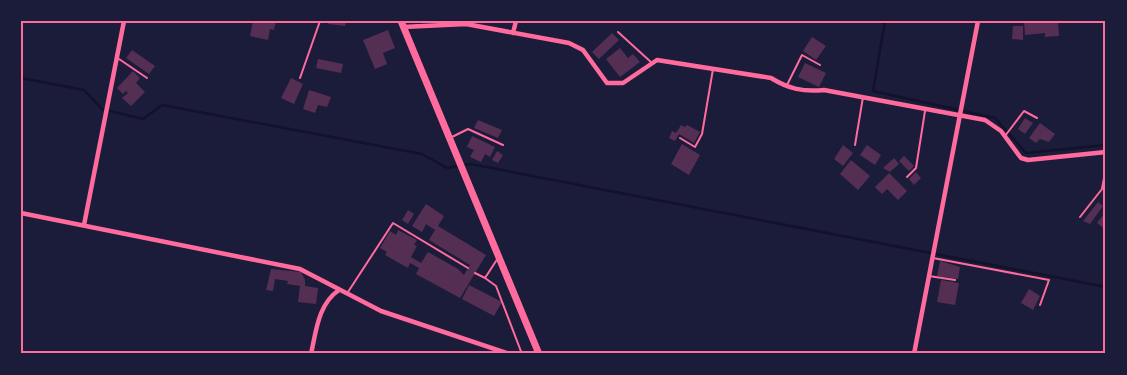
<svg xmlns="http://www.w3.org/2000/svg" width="1127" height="375" font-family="'Public Sans',sans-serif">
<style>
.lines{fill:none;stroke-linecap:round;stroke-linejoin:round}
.stream{stroke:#12122b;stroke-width:2.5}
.building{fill:#542f53}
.service{stroke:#ff6b9d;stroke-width:2}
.minor{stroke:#ff6b9d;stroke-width:4.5}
.trunk{stroke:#ff6b9d;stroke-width:7}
.neatline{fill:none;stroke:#ff6b9d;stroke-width:2}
</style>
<rect width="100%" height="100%" fill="#1b1b3a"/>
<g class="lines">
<path class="stream" d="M885,21L873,91L995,118L1026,153L1106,145
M21,78L84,90L102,109L143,119L162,105L422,154L447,168L471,164L1106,287"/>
</g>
<path class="building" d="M253,21H276L274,30L270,29L268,40L250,36Z
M328,21H346L345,26L328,24Z
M1024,21H1058L1059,36L1045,37V33L1025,35Z
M1013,26H1023V40L1012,39Z
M388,30L395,48L383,53L387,64L375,69L363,40Z
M612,33L619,40L599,59L592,52Z
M812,37L826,46L816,60L803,51Z
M620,48L628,58L633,54L640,62L620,77L606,59Z
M132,50L155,66L149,74L126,58Z
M318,59L343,64L341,73L316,68Z
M805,63L826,73L819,87L798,77Z
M133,71L140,78L136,83L145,92L131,106L122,98L128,93L126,91L123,94L117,88Z
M291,78L303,84L294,104L281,98Z
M309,90L331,97L327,107L318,105L315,113L303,109Z
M1025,118L1033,123L1025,134L1018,129Z
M478,120L502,130L498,138L474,128Z
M1040,123L1055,134L1049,142L1040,139L1036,143L1029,138Z
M681,125L685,127L687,125L700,132L694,143L679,134L675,141L669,138L672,131L676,133Z
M472,136L495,147L490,157L485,154L481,162L470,157L474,150L467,147Z
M682,144L700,155L689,175L671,164Z
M843,145L853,153L843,166L834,159Z
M867,145L881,155L875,165L860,155Z
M497,151L503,155L498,163L492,160Z
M904,156L914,166L909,171L899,161Z
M894,158L899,164L890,172L883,168Z
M851,160L870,176L858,190L840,174Z
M916,172L921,178L914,185L909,179Z
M889,173L907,191L898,200L887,189L882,194L875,187Z
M1098,202L1103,206L1090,224L1083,221Z
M426,204L444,216L438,226L486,255L460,298L416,274L419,268L410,263L408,268L385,255L387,252L380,248L390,231L396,235L398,230L417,240L414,245L417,246L411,257L421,263L428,252L458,269L464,275L470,265L429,240L435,230L426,224L422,232L412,226Z
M408,210L414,214L408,224L402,220Z
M1106,211V230L1097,223Z
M940,261L960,267L958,279L937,276Z
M271,269L301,272L305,280V286L318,288L316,304L298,302L300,286L287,284L288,281L275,279L273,291L266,290Z
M941,280L959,283L955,305L937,302Z
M469,285L502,302L494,316L462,299Z
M1029,289L1040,296L1033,310L1021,303Z"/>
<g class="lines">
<path class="service" d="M618,32L652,63
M119,59L147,78
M300,78L320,21
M787,85L802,55L820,65
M1005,136L1024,111L1037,118
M452,137L468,129L503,145
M680,138L695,147L702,134L713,69
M855,145L863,97
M907,177L916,168L925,111
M1080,217L1102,189L1106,167
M933,258L1049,280L1040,305
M475,273L485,278L498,258
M929,276L955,280
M485,278L496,286L522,354
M348,292L393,223L468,268"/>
<path class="minor" d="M403,27L466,24L569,43L583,50L607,83H623L657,60L771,78C789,89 803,92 824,90L985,120L1001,131L1021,158L1028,160L1106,152
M513,33L516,21
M21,213L300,269L381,311L510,354
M84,225L124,21
M311,354C316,332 318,304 339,290
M585,354H592
M914,354L978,21"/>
<path class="trunk" d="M401,21L539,354"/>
</g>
<rect width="1127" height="375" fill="none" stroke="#1b1b3a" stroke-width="45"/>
<rect x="22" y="22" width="1082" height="330" class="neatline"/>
</svg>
